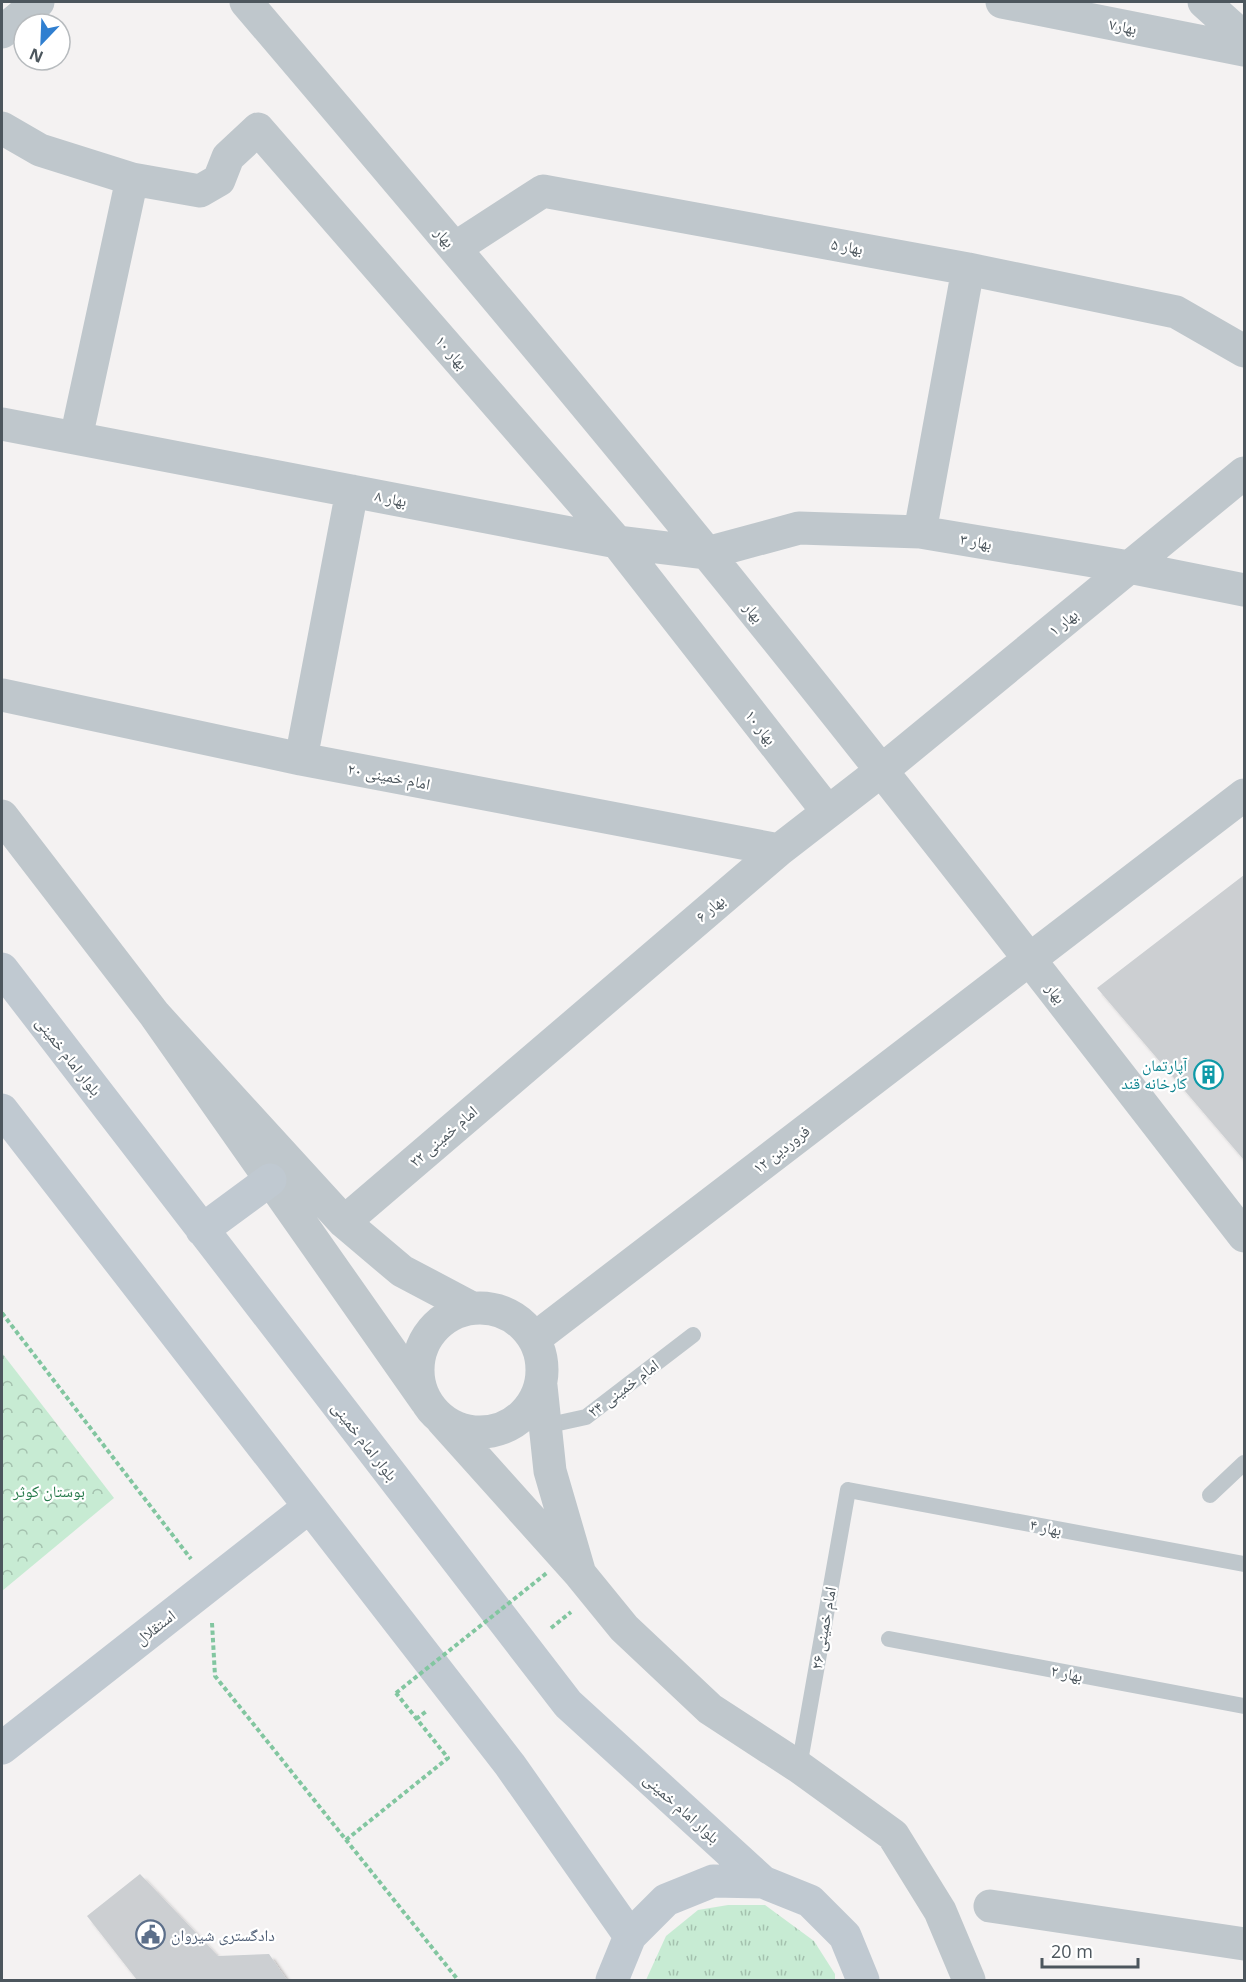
<svg xmlns="http://www.w3.org/2000/svg" width="1246" height="1982" font-family="'Open Sans','Noto Naskh Arabic',sans-serif">
<style>
.grass{fill:url(#grass-tufts)}
.park{fill:url(#park-crowns)}
.building{fill:#cccfd2;filter:url(#shadow)}
.lines{fill:none;stroke-linecap:round;stroke-linejoin:round}
.path{stroke:#82c6a0;stroke-width:4;stroke-dasharray:4.5 3;stroke-linecap:butt}
.lane{stroke:#bfc7cc;stroke-width:16}
.street{stroke:#bfc7cc;stroke-width:33}
.secondary{stroke:#c0c9d1;stroke-width:33}
.path-bridge{stroke:#82c6a0;stroke-width:4;stroke-dasharray:4.5 3;stroke-linecap:butt}
.labels{text-anchor:middle;stroke-width:4.5;stroke-linejoin:round;paint-order:stroke}
.street-label{font-size:16px;fill:#4c565d;stroke:#fff}
.culture-label{font-size:16px;fill:#0d838f;stroke:#fff;text-anchor:end}
.park-label{font-size:16px;fill:#237848;stroke:#fff}
.service-label{font-size:16px;fill:#4e5e75;stroke:#fff;text-anchor:start}
</style>
<defs>
<pattern id="grass-tufts" width="24" height="20" patternUnits="userSpaceOnUse" patternTransform="scale(1.5)"><rect width="24" height="20" fill="#c7ebd3"/><path d="M3 7l-1-3M5 7V3M7 7l1-3M15 17l-1-3M17 17v-4M19 17l1-3" fill="none" stroke="#a4c1ae"/></pattern>
<pattern id="park-crowns" width="20" height="18" patternUnits="userSpaceOnUse" patternTransform="scale(1.5)"><rect width="20" height="18" fill="#c7ebd3"/><path d="M2 6a3 3 0 1 1 6 0M12 15a3 3 0 1 1 6 0" fill="none" stroke="#a4c1ae"/></pattern>
<filter id="shadow"><feDropShadow dx="5.5" dy="5.5" stdDeviation="1.5" flood-color="#0004"/></filter>
</defs>
<rect width="100%" height="100%" fill="#f4f2f2"/>
<path class="grass" d="M728,1905H765L814,1941L835,1974V1980H646L666,1936L698,1910Z"/>
<path class="park" d="M2,1353L114,1498L2,1591Z"/>
<path class="building" d="M1244,875V1160L1097,988Z
M140,1874L218,1956L269,1954L287,1980H137L87,1916Z"/>
<g class="lines">
<path class="path" d="M2,1313L191,1559
M212,1623L215,1676L458,1980
M551,1628L571,1612
M416,1719L428,1710
M346,1840L448,1758L396,1693"/>
<path class="lane" d="M545,1426L586,1417L693,1335
M1210,1495L1244,1463
M889,1639L1244,1706
M799,1767L848,1490L1244,1564"/>
<path class="street" d="M246,2C401,184 556,367 707,553C890,778 1067,1007 1244,1236
M1002,2L1244,50
M1204,2L1244,38
M2,32L38,2
M2,128L40,150L132,179L200,191L219,180L228,157L258,129L617,542L828,812
M455,248L543,191L968,269L1176,312L1244,351
M2,424L617,542L707,553L799,528L920,532L1129,567L1244,590
M76,438L132,179
M920,532L968,269
M2,695L301,759L779,850
M301,759L352,491
M2,816L155,1015
M344,1222L779,850L881,771L1244,473
M418 1370a62 62 0 1 1 124 0a62 62 0 1 1-124 0Z
M534,1339L1244,795
M426,1401L155,1015L344,1222L402,1271L472,1308
M442,1420L580,1574L550,1471L541,1386
M580,1574L624,1628L710,1709L799,1767L893,1835L940,1911L969,1980
M990,1906L1244,1944"/>
<path class="secondary" d="M2,969L568,1704L763,1882
M2,1110L510,1765L630,1936
M202,1230L270,1180
M2,1748L309,1507
M612,1980L630,1936L666,1900L713,1881L763,1882L810,1901L845,1936L863,1980"/>
<path class="path-bridge" d="M396,1693L548,1572"/>
</g>
<defs>
<symbol id="building-ring" viewBox="-11 -11 22 22"><circle r="9.5" fill="#fff" stroke="#0f9aa8" stroke-width="1.5"/><path d="M-4-6H4V6H1V3H-1V6H-4ZM-2.5-4.3h1.7v1.8h-1.7ZM.8-4.3h1.7v1.8H.8ZM-2.5-1h1.7V.8h-1.7ZM.8-1h1.7V.8H.8Z" fill="#0f9aa8"/></symbol>
<symbol id="civic-ring" viewBox="-11 -11 22 22"><circle r="9.5" fill="#fff" stroke="#5c6f8a" stroke-width="1.5"/><path d="M-.6-6.5H3V-4.5H.6V-3L4-1V1h2V6H-6V1h2V-1L-.6-3ZM-1.2 2.5V6h2.4V2.5Z" fill="#5c6f8a"/></symbol>
</defs>
<g fill-rule="evenodd">
<use href="#building-ring" x="1192" y="1058" width="33" height="33"/>
<use href="#civic-ring" x="134" y="1918" width="33" height="33"/>
</g>
<g class="labels">
<g class="street-label">
<text transform="translate(1123 26) rotate(11)" y="6">بهار۷</text>
<text transform="translate(445 237) rotate(50)" y="6">بهار</text>
<text transform="translate(847 246) rotate(10)" y="6">بهار ۵</text>
<text transform="translate(452 352) rotate(49)" y="6">بهار ۱۰</text>
<text transform="translate(391 498) rotate(11)" y="6">بهار ۸</text>
<text transform="translate(976 541) rotate(10)" y="6">بهار ۳</text>
<text transform="translate(754 612) rotate(51)" y="6">بهار</text>
<text transform="translate(1063 622) rotate(-39)" y="6">بهار ۱</text>
<text transform="translate(761 727) rotate(52)" y="6">بهار ۱۰</text>
<text transform="translate(389 776) rotate(11)" y="6">امام خمینی ۲۰</text>
<text transform="translate(710 908) rotate(-40)" y="6">بهار ۶</text>
<text transform="translate(1056 993) rotate(52)" y="6">بهار</text>
<text transform="translate(69 1056) rotate(52)" y="6">بلوار امام خمینی</text>
<text transform="translate(443 1136) rotate(-41)" y="6">امام خمینی ۲۲</text>
<text transform="translate(781 1149) rotate(-38)" y="6">۱۲ فروردین</text>
<text transform="translate(623 1388) rotate(-37)" y="6">امام خمینی ۲۴</text>
<text transform="translate(365 1441) rotate(52)" y="6">بلوار امام خمینی</text>
<text transform="translate(1046 1527) rotate(11)" y="6">بهار ۴</text>
<text transform="translate(155 1627) rotate(-38)" y="6">استقلال</text>
<text transform="translate(823 1628) rotate(-80)" y="6">امام خمینی ۲۶</text>
<text transform="translate(1067 1673) rotate(11)" y="6">بهار ۲</text>
<text transform="translate(682 1808) rotate(42)" y="6">بلوار امام خمینی</text>
</g>
<g class="culture-label">
<text x="1187" y="1071">آپارتمان<tspan x="1187" dy="18">کارخانه قند</tspan></text>
</g>
<g class="park-label">
<text x="49" y="1497">بوستان کوثر</text>
</g>
<g class="service-label">
<text x="171" y="1941">دادگستری شیروان</text>
</g>
</g>
<rect width="1246" height="1982" fill="none" stroke="#4c565d" stroke-width="6"/>
<g transform="translate(42 42) rotate(203)"><circle r="28" fill="#ffffff" stroke="#b7bbbe" stroke-width="1.5"/>
<path d="M0-4.5L10 22L0 15L-10 22Z" fill="#307fd0"/>
<text y="-9" font-size="16" font-weight="bold" text-anchor="middle" fill="#4c565d">N</text>
</g>
<path d="M1042 1958v9h96v-9" fill="none" stroke="#4c565d" stroke-width="3"/>
<text x="1051" y="1958" font-size="18" fill="#4c565d" stroke="#ffffff" stroke-width="4.5" paint-order="stroke">20 m</text>
</svg>
